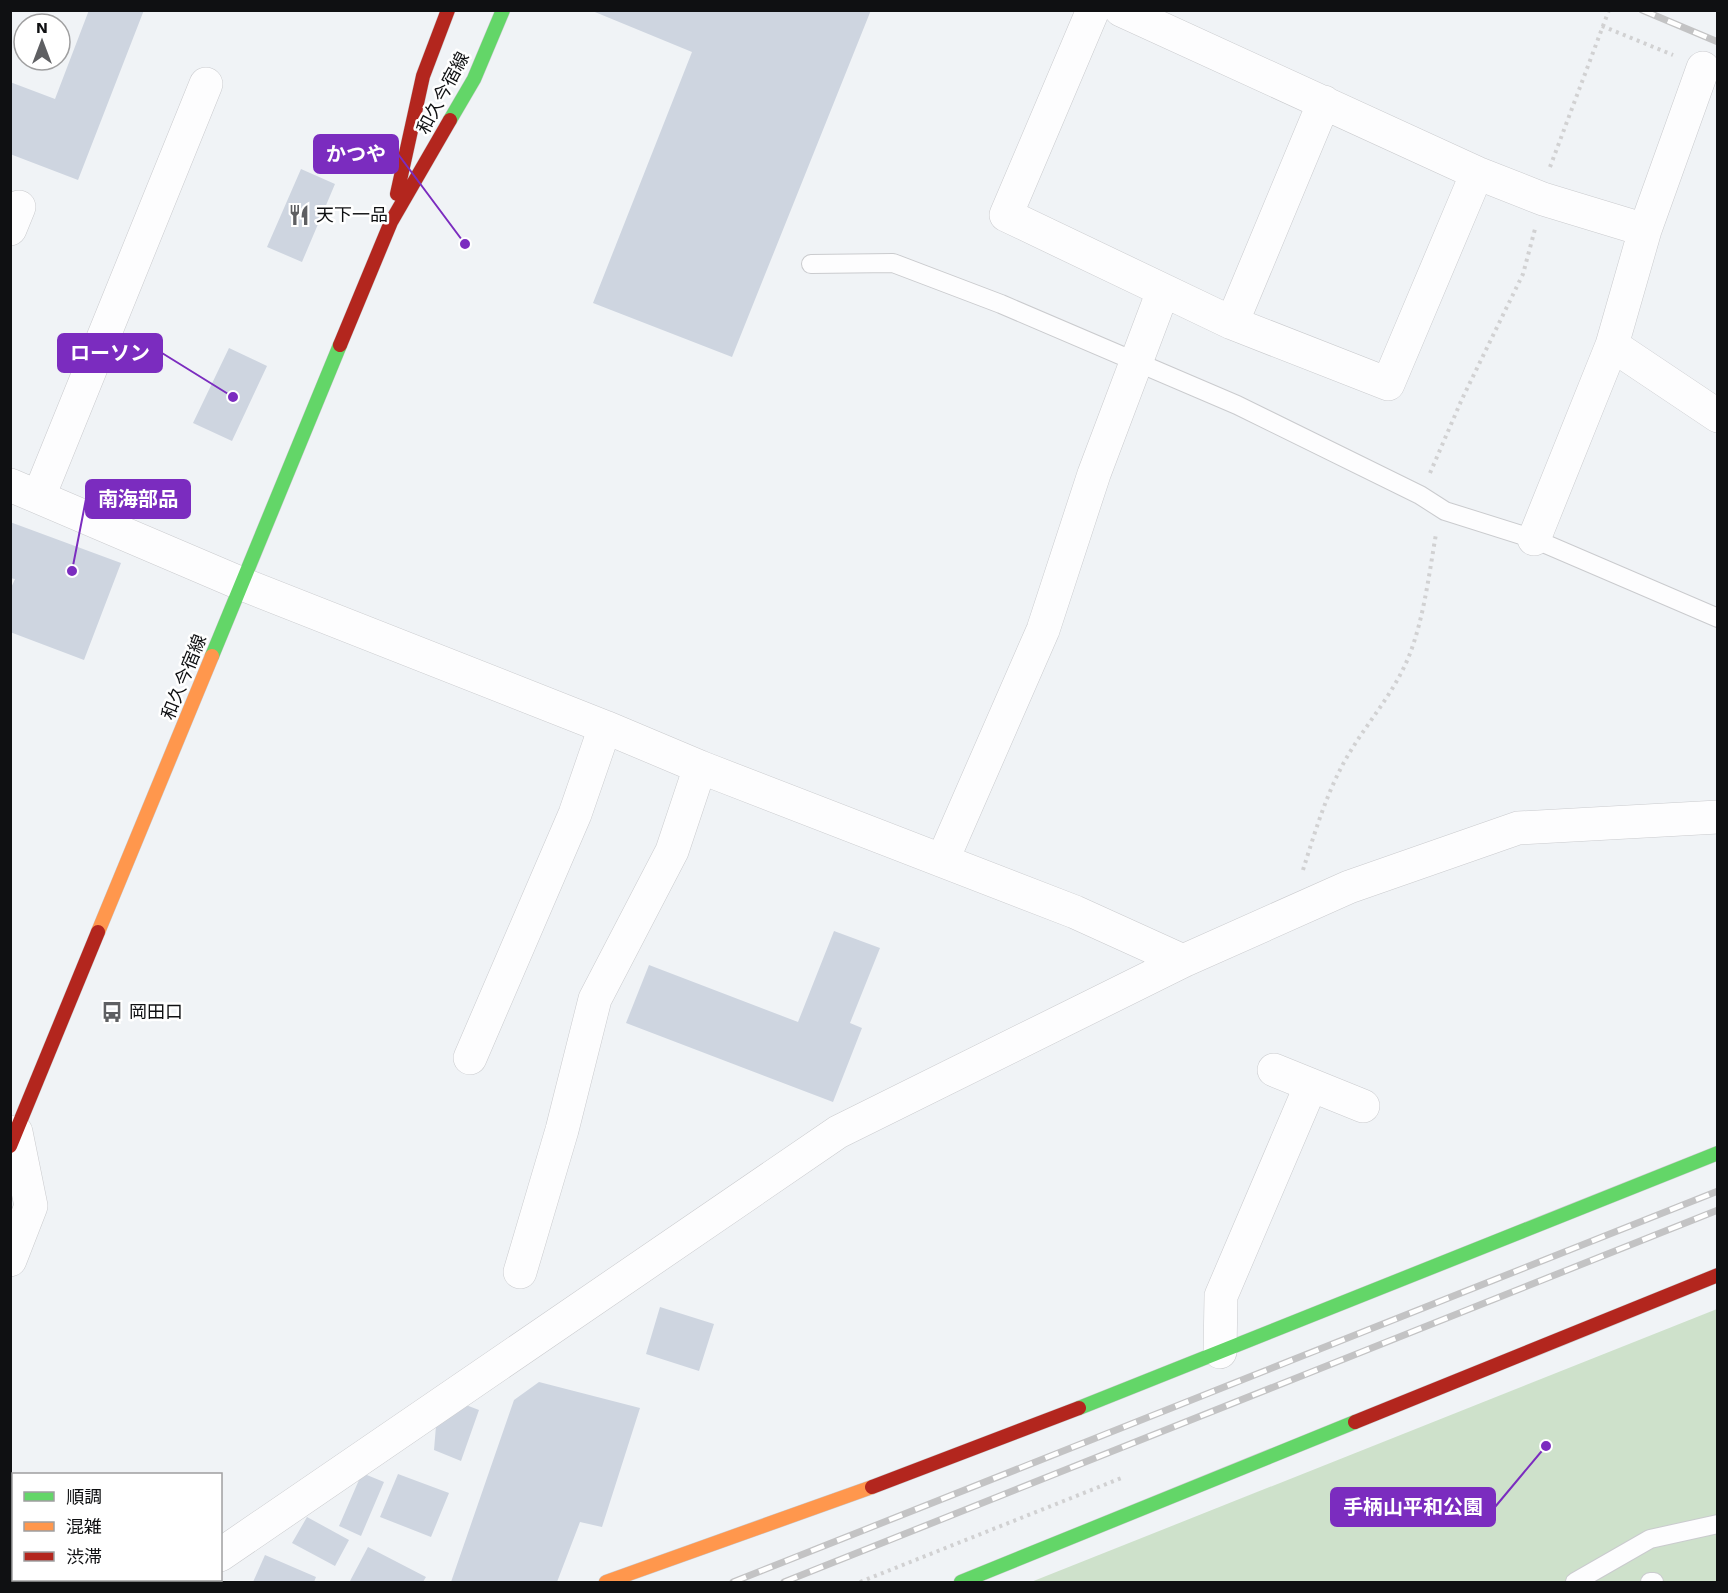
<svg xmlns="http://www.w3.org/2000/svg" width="1728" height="1593" font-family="'Work Sans','Noto Sans JP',sans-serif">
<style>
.green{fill:#cee1cb}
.building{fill:#ced5e0}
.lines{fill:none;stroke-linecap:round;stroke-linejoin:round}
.lane-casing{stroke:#cacbce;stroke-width:20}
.street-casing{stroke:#cacbce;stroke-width:34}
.fast-casing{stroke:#cacbce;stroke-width:15}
.slow-casing{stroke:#cacbce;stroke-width:15}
.jam-casing{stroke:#cacbce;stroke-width:15}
.path{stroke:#d1d1d2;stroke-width:4;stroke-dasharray:3 4.5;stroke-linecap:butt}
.lane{stroke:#fdfdfe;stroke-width:18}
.street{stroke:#fdfdfe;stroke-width:33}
.fast{stroke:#63d668;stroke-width:14}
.slow{stroke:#ff974d;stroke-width:14}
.jam{stroke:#b3261e;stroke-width:14}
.rail-casing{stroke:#c3c3c4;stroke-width:7}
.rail{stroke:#fff;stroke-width:4.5;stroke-dasharray:14;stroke-linecap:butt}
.labels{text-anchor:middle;stroke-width:5;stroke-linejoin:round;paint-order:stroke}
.street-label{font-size:18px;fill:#0f1012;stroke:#fff}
.poi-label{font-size:18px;fill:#0f1012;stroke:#fff;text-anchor:start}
.leader{fill:none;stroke:#7b2cbf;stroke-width:2}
.callout-dot{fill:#7b2cbf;stroke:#fff;stroke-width:2}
.callout{fill:#7b2cbf;stroke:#7b2cbf;stroke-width:2}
.callout-label{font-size:20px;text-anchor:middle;font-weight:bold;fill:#fff}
</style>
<rect width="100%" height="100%" fill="#f0f3f6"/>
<path class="green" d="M1717,1309V1582H1031Z"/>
<path class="building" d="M89,10H144L78,180L10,154V82L55,99Z
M590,10H871L732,357L593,303L692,52Z
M301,169L335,184L302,262L267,247Z
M229,348L267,366L232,441L193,423Z
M10,522L121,563L84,660L10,632V590L15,579L10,578Z
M834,931L880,948L850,1023L862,1028L833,1102L626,1023L649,965L798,1022Z
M660,1307L714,1324L699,1371L646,1354Z
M539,1382L640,1408L602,1527L580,1522L557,1582H451L514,1400Z
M466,1405L479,1410L461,1461L434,1450L436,1426Z
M362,1473L384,1482L361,1536L339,1526Z
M398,1474L449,1493L431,1537L380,1517Z
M307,1517L349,1540L335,1566L292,1543Z
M368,1547L426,1577L423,1582L350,1581Z
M265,1555L316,1577L314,1582H253Z"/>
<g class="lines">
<defs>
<path id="lane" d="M811,264L893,263L1001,304L1237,405L1420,495L1445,511L1534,539L1718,618
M1575,1582L1650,1539L1718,1524
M1650,1582H1654"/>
<path id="street" d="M1093,10L1006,215L1232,323L1388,384L1477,173
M1121,10L1477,173L1543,199L1645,230
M10,229L19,207
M1232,323L1324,102
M1612,345L1718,416
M10,485L242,584L605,727L700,767L1075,912L1183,961
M39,496L206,84
M1534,539L1612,345L1645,230L1703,68
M943,859L1043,630L1094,474L1163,291
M470,1058L575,814L605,727
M1274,1070L1363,1106
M10,1260L31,1206L16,1132
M520,1272L562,1130L595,999L672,851L700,767
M1220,1352L1221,1296L1311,1085
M220,1555L838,1132L1183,961L1349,887L1518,828L1718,817
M23,1580L31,1582
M180,1582L184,1580"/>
<path id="fast" d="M450,120L474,79L503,10
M212,656L340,345
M1079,1408L1718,1153
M961,1582L1355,1422"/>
<path id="slow" d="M98,932L212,656
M606,1582L872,1487"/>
<path id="jam" d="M397,194L423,76L448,10
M340,345L391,222L450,120
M10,1146L98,932
M1355,1422L1718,1275
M872,1487L1079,1408"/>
</defs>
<use href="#lane" class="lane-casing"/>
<use href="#street" class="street-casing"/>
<use href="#fast" class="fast-casing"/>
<use href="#slow" class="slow-casing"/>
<use href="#jam" class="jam-casing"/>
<path class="path" d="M1602,26L1673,55
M1550,167L1609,10
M1430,473L1462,399L1523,274L1535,229
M1303,870C1314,835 1325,798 1342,766C1362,728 1393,696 1409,656C1424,618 1429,574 1436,534
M860,1582L1124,1477"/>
<use href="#lane" class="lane"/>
<use href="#street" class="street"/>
<use href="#fast" class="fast"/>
<use href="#slow" class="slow"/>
<use href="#jam" class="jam"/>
<defs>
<path id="rail" d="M1642,10L1718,42
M733,1582L1718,1191
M784,1582L1718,1210"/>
</defs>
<use href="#rail" class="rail-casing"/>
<use href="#rail" class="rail"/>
</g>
<defs>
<symbol id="restaurant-bare" viewBox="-9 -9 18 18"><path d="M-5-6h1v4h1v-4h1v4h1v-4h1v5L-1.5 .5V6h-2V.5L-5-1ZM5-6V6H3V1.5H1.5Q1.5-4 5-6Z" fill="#5e5f62" stroke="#fff" stroke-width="2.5" paint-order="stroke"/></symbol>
<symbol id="bus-bare" viewBox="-9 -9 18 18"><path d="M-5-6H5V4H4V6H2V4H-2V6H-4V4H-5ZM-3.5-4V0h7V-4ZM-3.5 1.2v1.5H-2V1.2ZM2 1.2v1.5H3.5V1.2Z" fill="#5e5f62" stroke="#fff" stroke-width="2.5" paint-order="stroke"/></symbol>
</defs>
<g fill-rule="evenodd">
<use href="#restaurant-bare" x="284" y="200" width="30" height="30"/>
<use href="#bus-bare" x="97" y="997" width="30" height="30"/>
</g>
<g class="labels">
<g class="street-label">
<text transform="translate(443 93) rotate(-62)" y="6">和久今宿線</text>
<text transform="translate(184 677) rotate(-68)" y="6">和久今宿線</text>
</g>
<g class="poi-label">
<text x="316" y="221">天下一品</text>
<text x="129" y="1018">岡田口</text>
</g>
</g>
<path class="leader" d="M465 244L398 154M233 397L162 353M72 571L86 499M1546 1446L1495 1507"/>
<g class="callout-dot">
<circle cx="465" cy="244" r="6"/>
<circle cx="233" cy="397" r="6"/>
<circle cx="72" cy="571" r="6"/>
<circle cx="1546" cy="1446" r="6"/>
</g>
<g class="callout">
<rect x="314" y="135" width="84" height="38" rx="6"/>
<rect x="58" y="334" width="104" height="38" rx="6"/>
<rect x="86" y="480" width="104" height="38" rx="6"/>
<rect x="1331" y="1488" width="164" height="38" rx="6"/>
</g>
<g class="callout-label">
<text x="356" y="161">かつや</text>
<text x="110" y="360">ローソン</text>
<text x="138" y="506">南海部品</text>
<text x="1413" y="1514">手柄山平和公園</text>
</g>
<rect width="1728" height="1593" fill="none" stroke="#0f1012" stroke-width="24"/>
<rect x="12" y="1473" width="210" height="108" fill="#ffffff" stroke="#9f9fa0" stroke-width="1.5"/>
<rect x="24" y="1492" width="30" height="9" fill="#63d668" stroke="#9f9fa0" stroke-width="1.5"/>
<text x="66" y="1503" font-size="18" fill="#0f1012">順調</text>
<rect x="24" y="1522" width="30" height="9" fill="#ff974d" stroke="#9f9fa0" stroke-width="1.5"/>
<text x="66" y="1533" font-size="18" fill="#0f1012">混雑</text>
<rect x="24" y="1552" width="30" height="9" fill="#b3261e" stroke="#9f9fa0" stroke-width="1.5"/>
<text x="66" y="1563" font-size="18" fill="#0f1012">渋滞</text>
<g transform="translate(42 42)"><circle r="28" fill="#ffffff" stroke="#9f9fa0" stroke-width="1.5"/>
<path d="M0-4.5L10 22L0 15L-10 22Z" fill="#5e5f62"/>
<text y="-9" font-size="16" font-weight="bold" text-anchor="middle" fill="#0f1012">N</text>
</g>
</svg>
